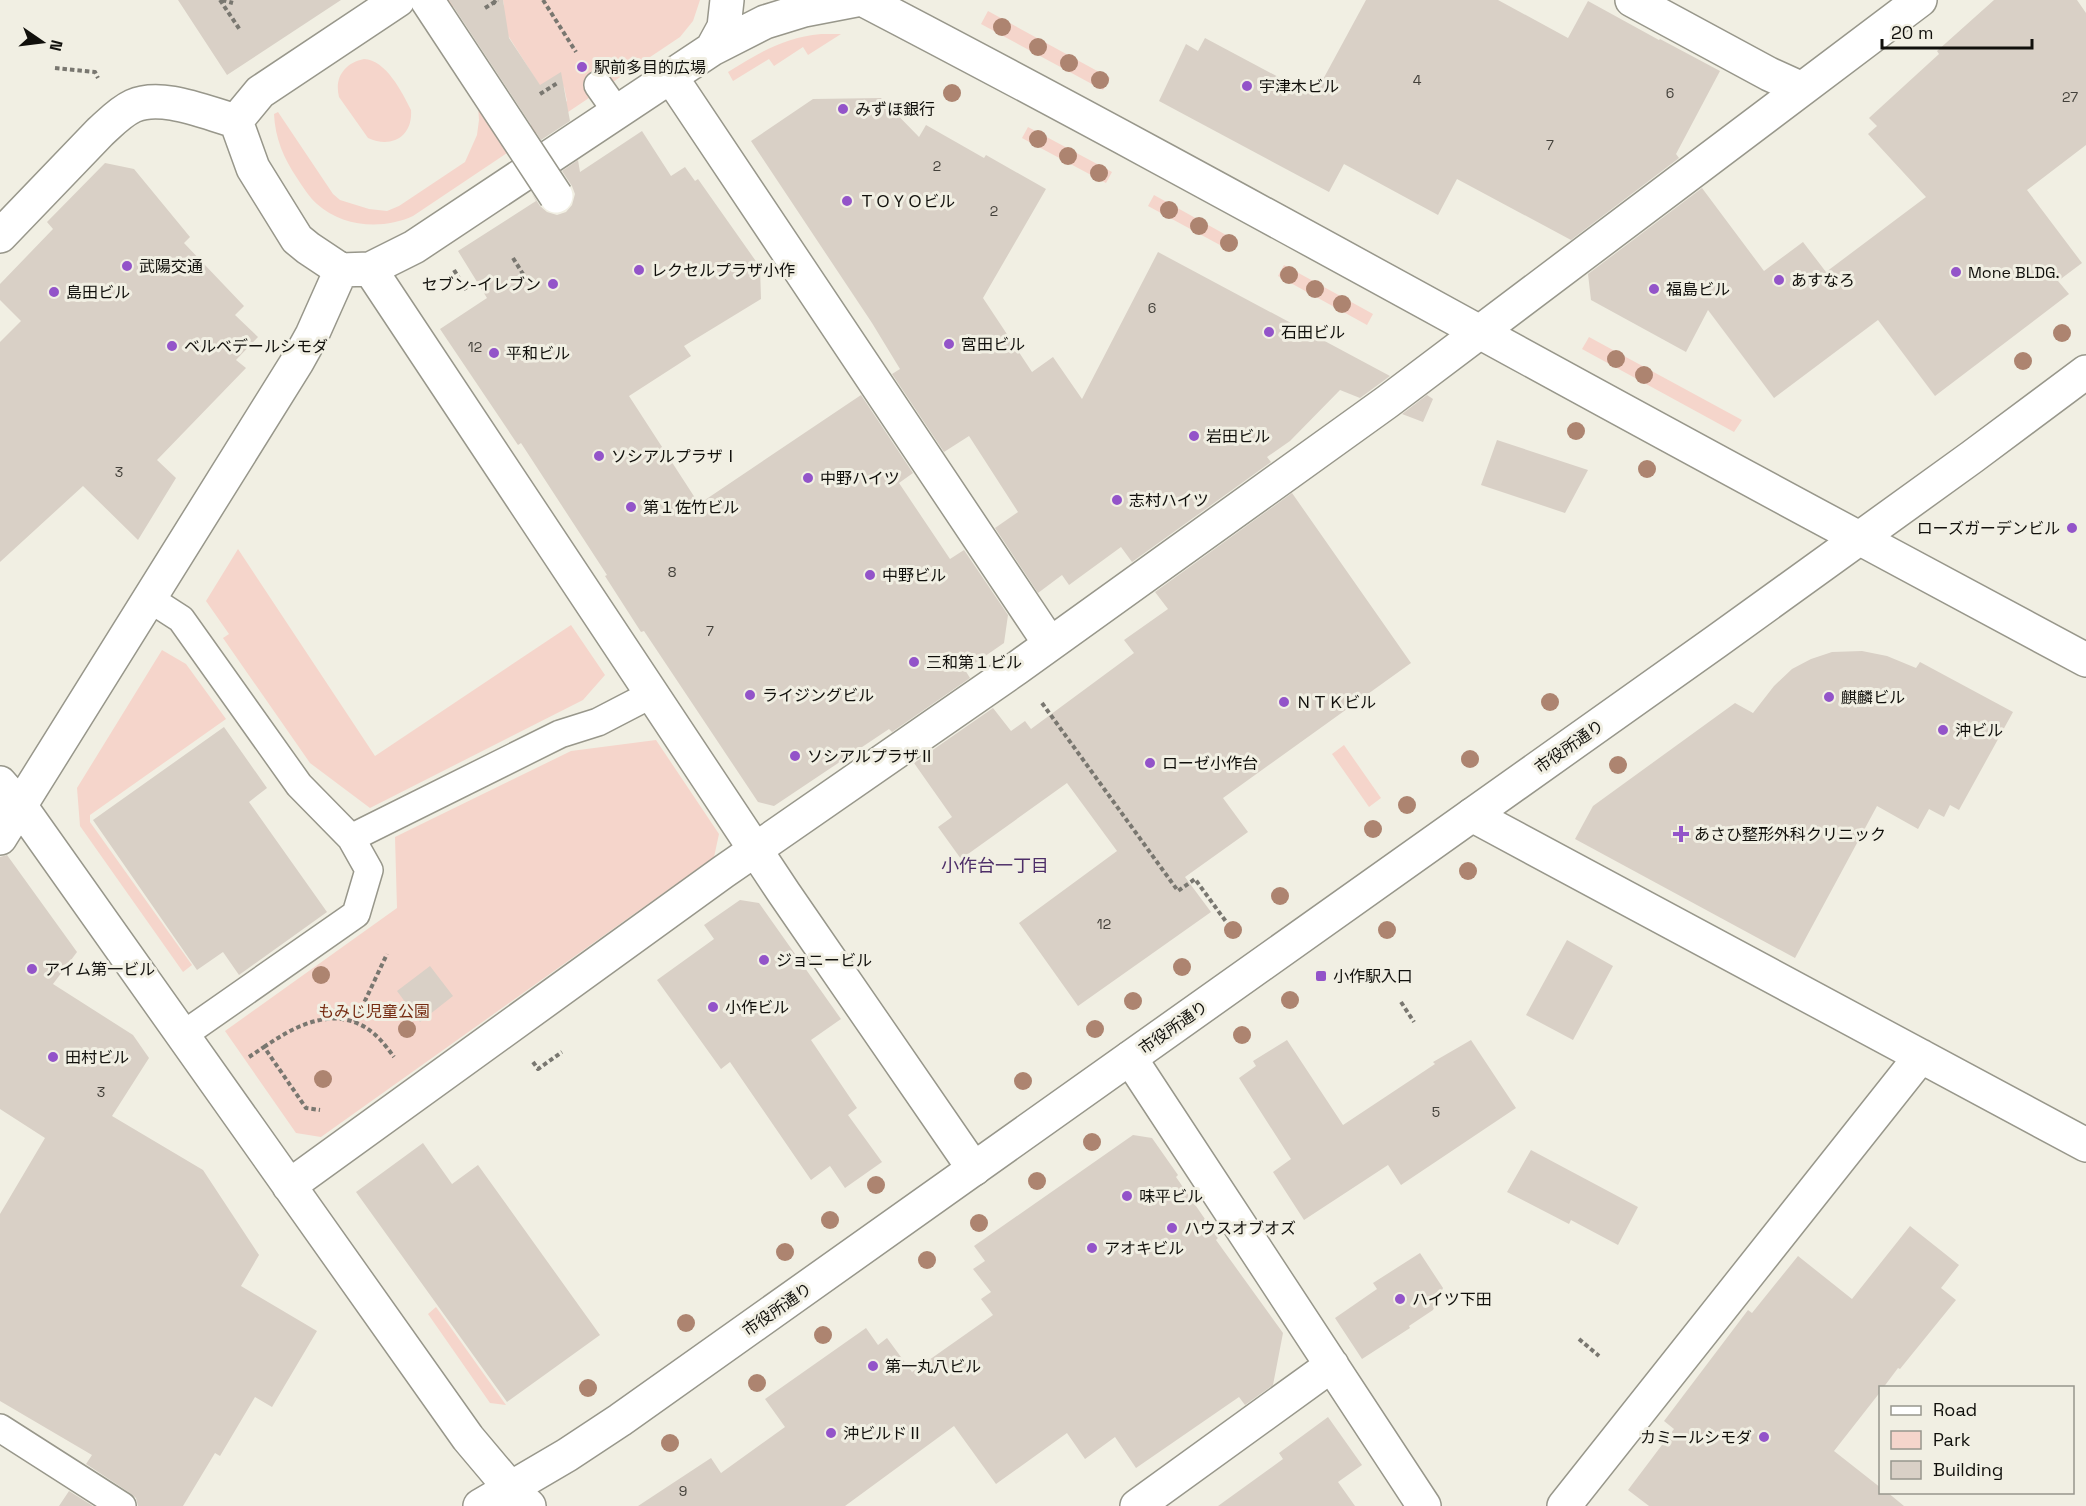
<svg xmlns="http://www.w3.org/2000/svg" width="2086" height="1506" font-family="'Space Grotesk','Noto Sans JP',sans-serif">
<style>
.green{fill:#f5d5cb}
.building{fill:#d9d0c6}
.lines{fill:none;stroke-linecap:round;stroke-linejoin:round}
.lane-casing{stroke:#98978b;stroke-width:30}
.street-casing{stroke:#98978b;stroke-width:36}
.secondary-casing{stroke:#98978b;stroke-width:36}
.path{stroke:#797770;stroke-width:4;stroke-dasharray:4.5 3;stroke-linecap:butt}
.lane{stroke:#fff;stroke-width:27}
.street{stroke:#fff;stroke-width:33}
.secondary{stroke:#fff;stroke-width:33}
.street-bridge-casing{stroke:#98978b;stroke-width:36;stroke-linecap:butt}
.path-bridge{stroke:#797770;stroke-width:4;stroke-dasharray:4.5 3;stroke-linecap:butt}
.street-bridge{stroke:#fff;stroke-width:33}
.tree{fill:#ad8470}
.poi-dot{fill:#9354c9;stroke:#f1efe3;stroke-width:2}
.labels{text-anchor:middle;stroke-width:6;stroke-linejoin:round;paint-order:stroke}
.number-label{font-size:14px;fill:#43403a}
.poi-label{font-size:16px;fill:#11100c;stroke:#f1efe3;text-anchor:start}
.street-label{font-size:16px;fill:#11100c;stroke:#f1efe3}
.park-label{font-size:16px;fill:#762c12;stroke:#f1efe3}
.neighbourhood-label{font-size:18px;fill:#4d2e68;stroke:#f1efe3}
</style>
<rect width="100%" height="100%" fill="#f1efe3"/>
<path class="green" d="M445,0H463L435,19L513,137L567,101L564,87L551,79L540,86L493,12L504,5L503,0H700L693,21L680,37L413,216C383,230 342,227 317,204C309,197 303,187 297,178C284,159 275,138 274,114L278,112L333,194L340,200L369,209L387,211L399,206L465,162L477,135L479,120L478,104L421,16Z
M988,11L1110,78L1103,90L981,24Z
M821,34H841L808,55L803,47L774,66L769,59L733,81L728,72C760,52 783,38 821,34Z
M364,59C386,60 402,92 411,110C413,137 391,149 368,138L339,97C334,77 345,63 364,59Z
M1028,127L1112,172L1106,183L1022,138Z
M1154,195L1237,241L1231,251L1148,206Z
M1284,265L1373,314L1367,325L1278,276Z
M1589,337L1742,420L1734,432L1582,349Z
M238,549L375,756L571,625L605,675L583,700L370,808L310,763L223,638L229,634L206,601Z
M162,650L186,664L226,719L90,815V822L192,965L183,972L80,826L77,788Z
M656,740L719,834L714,857L321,1137L296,1133L225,1031L397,908L395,837L571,751Z
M1344,745L1381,798L1369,807L1332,754Z
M436,1307L506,1405L490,1403L428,1314Z"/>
<path class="building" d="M178,0H341L227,75Z
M449,0H503L509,38L540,85L561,72L570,121L541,140Z
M1366,0H1498L1568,38L1588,1L1659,40L1660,39L1720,71L1676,154L1679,158L1571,240L1457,179L1438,215L1344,164L1329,192L1159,101L1186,44L1198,51L1205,38L1314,96Z
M1994,0H2077L2086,13V145L2027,190L2082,263L2058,281L2069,294L1935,396L1878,320L1774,398L1708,310L1686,352L1591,300L1588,274L1702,188L1764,271L1803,242L1826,272L1926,197L1868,134L1877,126L1869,118L1939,54L1937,51Z
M881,98L919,137L926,125L984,158L986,155L1046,189L983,298L1032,372L1053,357L1082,399L1158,252L1390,376L1360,398L1340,390L1290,441L1267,457L1271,462L1132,562L1121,547L1069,585L1062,575L1038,593L995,528L1018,512L969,436L944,452L892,374L900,369L872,323L751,141L813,99Z
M642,131L671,176L685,167L695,181L698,179L760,267L761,299L684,346L691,356L629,396L699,504L861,395L913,473L899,483L950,559L964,550L1008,615L1004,643L965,670L970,678L892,732L889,729L774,806L758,802L644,631L641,632L605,576L607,575L521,443L518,445L440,329L487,298L458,251L536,201L531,192L540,206L547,212L557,215L566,212L572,205L575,194L572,186L562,171L578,160L580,172Z
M105,163L134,169L190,237L184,243L244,306L235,315L258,337L236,360L246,368L157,460L176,478L138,540L83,486L0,562V342L21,321L0,300V284L53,229L47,222Z
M1427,395L1433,399L1423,422L1402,414Z
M1497,440L1588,470L1565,513L1481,485Z
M1292,493L1411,663L1223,798L1248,832L1185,877L1211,912L1078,1006L1019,923L1117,851L1067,783L961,859L938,827L952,817L914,763L993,708L1011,731L1025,721L1031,729L1134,653L1124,640L1168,609L1155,592Z
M1862,651L1887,656L1916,668L1920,662L2013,712L1959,810L1950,805L1944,817L1929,809L1918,829L1877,806L1795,958L1575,839L1593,806L1735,703L1753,713L1774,686L1792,669L1811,659L1832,652Z
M224,727L267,788L249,802L327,912L239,975L223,952L197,970L93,820Z
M7,855L77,952L53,984L133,1035L149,1058L112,1116L203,1170L259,1255L241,1286L317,1331L272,1407L255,1397L220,1456L215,1453L183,1506H138L136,1498L130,1493L86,1464L92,1455L0,1401V1214L45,1138L0,1109V857Z
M740,900L759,903L841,1019L811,1040L857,1108L848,1115L882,1162L845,1188L830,1166L811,1180L730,1062L721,1069L657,980L714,939L704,925Z
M1567,940L1613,966L1573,1040L1526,1015Z
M430,966L453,996L420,1022L397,991Z
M1287,1040L1343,1125L1435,1064L1433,1062L1471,1040L1516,1108L1401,1185L1388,1165L1304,1220L1273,1172L1291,1159L1239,1078L1256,1066L1253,1061Z
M1133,1135L1152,1138L1178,1175L1176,1177L1218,1238L1216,1240L1283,1333L1273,1385L1245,1405L1239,1397L1136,1468L1115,1437L1085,1459L1067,1433L996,1484L954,1426L845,1506H638L711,1458L721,1473L785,1427L765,1399L866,1328L878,1345L887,1338L912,1372L993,1315L981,1299L991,1292L973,1269L985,1261L974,1246Z
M423,1143L452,1184L478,1165L600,1335L507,1402L356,1192Z
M1531,1150L1638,1207L1618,1245L1571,1220L1569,1224L1507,1192Z
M1910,1226L1959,1265L1941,1288L1956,1300L1900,1369L1898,1368L1883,1388H1881V1391L1834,1451L1881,1488V1492H1887L1904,1506H1649L1628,1490L1674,1429L1664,1421L1748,1310L1752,1313L1798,1256L1852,1299Z
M1420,1253L1443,1288L1433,1310L1409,1326L1410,1328L1362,1359L1335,1318L1377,1289L1373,1283Z
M1328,1417L1362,1465L1338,1482L1355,1506H1218L1283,1459L1279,1453Z
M69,1491L93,1506H59Z"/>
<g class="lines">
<defs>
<path id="lane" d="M598,85L617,112
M150,599L181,619L299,785L351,838L560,734L598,722L652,694
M183,1035L356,914L369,870L351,838
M0,1428L122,1506"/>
<path id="street" d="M398,0L260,92L236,121L253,168L297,239L308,248L341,270L370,269L414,247L712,49L765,22L804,10L856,0
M864,0C1198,174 1526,360 1859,538
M1632,0L1769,74L1802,89
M712,49L724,27L727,0
M671,77L1050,644
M0,236L100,132C110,123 120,112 133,106C162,93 206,113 236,121
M370,269L784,893L974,1169
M0,783L21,807L468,1438L511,1489L529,1506
M1472,815L2086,1145
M0,838L297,362L312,335L341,270
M1130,1058L1424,1506
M289,1186L723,872L1017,668L1387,402L1920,0
M1137,1506L1332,1365
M1564,1506L1921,1056"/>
<path id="secondary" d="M1859,538L2086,660
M480,1506L567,1455L620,1420L1717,641L1972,457L2086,372"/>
</defs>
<use href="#lane" class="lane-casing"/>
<use href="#street" class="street-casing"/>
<use href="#secondary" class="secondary-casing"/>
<path class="path" d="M220,0L240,30
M222,0L233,3
M543,0L576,52
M485,8L498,0
M55,68L95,72L98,78
M540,94L559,82
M513,258L523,274
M454,270L466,290
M1042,703L1178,891L1195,879L1227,923
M1401,1002L1414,1022
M355,1022L387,954
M264,1047C296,1025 336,1004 372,1032C381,1039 388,1049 394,1057
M249,1057L264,1047L306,1108L320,1110
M533,1062L538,1069L562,1052
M1579,1339L1599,1356"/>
<use href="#lane" class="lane"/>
<use href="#street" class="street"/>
<use href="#secondary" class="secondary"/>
<defs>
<path id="street-bridge" d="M427,0L556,196"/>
</defs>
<use href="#street-bridge" class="street-bridge-casing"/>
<path class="path-bridge" d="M493,4L496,0"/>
<use href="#street-bridge" class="street-bridge"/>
</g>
<g class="tree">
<circle cx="1002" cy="27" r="9"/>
<circle cx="1038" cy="47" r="9"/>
<circle cx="1069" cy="63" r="9"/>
<circle cx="1100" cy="80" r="9"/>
<circle cx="952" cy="93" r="9"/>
<circle cx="1038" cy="139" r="9"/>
<circle cx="1068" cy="156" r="9"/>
<circle cx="1099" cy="173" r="9"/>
<circle cx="1169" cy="210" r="9"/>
<circle cx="1199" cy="226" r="9"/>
<circle cx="1229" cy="243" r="9"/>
<circle cx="1289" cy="275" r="9"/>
<circle cx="1315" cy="289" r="9"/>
<circle cx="1342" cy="304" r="9"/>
<circle cx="2062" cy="333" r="9"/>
<circle cx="1616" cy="359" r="9"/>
<circle cx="2023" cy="361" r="9"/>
<circle cx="1644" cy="375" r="9"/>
<circle cx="1576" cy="431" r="9"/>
<circle cx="1647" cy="469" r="9"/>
<circle cx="1550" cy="702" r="9"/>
<circle cx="1470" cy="759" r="9"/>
<circle cx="1618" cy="765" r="9"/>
<circle cx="1407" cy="805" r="9"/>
<circle cx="1373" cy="829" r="9"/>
<circle cx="1468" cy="871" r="9"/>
<circle cx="1280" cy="896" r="9"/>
<circle cx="1233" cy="930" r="9"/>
<circle cx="1387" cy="930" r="9"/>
<circle cx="1182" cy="967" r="9"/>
<circle cx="321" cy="975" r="9"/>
<circle cx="1290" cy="1000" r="9"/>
<circle cx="1133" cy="1001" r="9"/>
<circle cx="407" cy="1029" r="9"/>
<circle cx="1095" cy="1029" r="9"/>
<circle cx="1242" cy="1035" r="9"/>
<circle cx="323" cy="1079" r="9"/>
<circle cx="1023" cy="1081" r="9"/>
<circle cx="1092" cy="1142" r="9"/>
<circle cx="1037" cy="1181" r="9"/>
<circle cx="876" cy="1185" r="9"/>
<circle cx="830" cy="1220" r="9"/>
<circle cx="979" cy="1223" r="9"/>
<circle cx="785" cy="1252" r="9"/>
<circle cx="927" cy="1260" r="9"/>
<circle cx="686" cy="1323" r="9"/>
<circle cx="823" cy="1335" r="9"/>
<circle cx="757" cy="1383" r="9"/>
<circle cx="588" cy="1388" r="9"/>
<circle cx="670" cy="1443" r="9"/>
</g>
<g class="poi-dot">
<circle cx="582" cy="67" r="6"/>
<circle cx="1247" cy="86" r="6"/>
<circle cx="843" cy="109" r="6"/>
<circle cx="847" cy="201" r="6"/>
<circle cx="127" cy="266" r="6"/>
<circle cx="639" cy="270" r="6"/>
<circle cx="1956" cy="272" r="6"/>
<circle cx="1779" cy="280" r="6"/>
<circle cx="553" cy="284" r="6"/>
<circle cx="1654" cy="289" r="6"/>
<circle cx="54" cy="292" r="6"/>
<circle cx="1269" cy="332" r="6"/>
<circle cx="949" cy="344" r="6"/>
<circle cx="172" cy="346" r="6"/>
<circle cx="494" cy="353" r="6"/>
<circle cx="1194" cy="436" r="6"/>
<circle cx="599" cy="456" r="6"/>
<circle cx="808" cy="478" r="6"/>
<circle cx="1117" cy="500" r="6"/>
<circle cx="631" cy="507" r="6"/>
<circle cx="2072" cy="528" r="6"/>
<circle cx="870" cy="575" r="6"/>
<circle cx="914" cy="662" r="6"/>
<circle cx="750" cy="695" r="6"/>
<circle cx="1829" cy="697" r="6"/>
<circle cx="1284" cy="702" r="6"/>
<circle cx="1943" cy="730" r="6"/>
<circle cx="795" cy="756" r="6"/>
<circle cx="1150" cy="763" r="6"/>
<path d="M1678 825h6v6h6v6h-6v6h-6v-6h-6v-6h6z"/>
<circle cx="764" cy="960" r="6"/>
<circle cx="32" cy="969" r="6"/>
<rect x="1315" y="970" width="12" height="12" rx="3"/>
<circle cx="713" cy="1007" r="6"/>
<circle cx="53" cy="1057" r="6"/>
<circle cx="1127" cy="1196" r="6"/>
<circle cx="1172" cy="1228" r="6"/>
<circle cx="1092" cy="1248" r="6"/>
<circle cx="1400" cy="1299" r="6"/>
<circle cx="873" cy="1366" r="6"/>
<circle cx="831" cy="1433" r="6"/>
<circle cx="1764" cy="1437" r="6"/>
</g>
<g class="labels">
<g class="number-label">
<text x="1417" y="85">4</text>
<text x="1670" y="98">6</text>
<text x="2070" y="102">27</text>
<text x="1550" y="150">7</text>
<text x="937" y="171">2</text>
<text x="994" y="216">2</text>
<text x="1152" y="313">6</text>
<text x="475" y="352">12</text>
<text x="119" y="477">3</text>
<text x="672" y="577">8</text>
<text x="710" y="636">7</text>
<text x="1104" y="929">12</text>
<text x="101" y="1097">3</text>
<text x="1436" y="1117">5</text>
<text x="683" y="1496">9</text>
</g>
<g class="poi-label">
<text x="594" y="73">駅前多目的広場</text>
<text x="1259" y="92">宇津木ビル</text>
<text x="855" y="115">みずほ銀行</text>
<text x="859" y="207">ＴＯＹＯビル</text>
<text x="139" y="272">武陽交通</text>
<text x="651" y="276">レクセルプラザ小作</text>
<text x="1968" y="278">Mone BLDG.</text>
<text x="1791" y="286">あすなろ</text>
<text x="541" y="290" text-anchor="end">セブン-イレブン</text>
<text x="1666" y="295">福島ビル</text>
<text x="66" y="298">島田ビル</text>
<text x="1281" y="338">石田ビル</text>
<text x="961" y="350">宮田ビル</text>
<text x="184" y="352">ベルベデールシモダ</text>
<text x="506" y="359">平和ビル</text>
<text x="1206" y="442">岩田ビル</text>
<text x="611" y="462">ソシアルプラザⅠ</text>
<text x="820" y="484">中野ハイツ</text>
<text x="1129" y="506">志村ハイツ</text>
<text x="643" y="513">第１佐竹ビル</text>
<text x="2060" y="534" text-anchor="end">ローズガーデンビル</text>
<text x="882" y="581">中野ビル</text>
<text x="926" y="668">三和第１ビル</text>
<text x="762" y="701">ライジングビル</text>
<text x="1841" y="703">麒麟ビル</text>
<text x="1296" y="708">ＮＴＫビル</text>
<text x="1955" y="736">沖ビル</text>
<text x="807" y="762">ソシアルプラザⅡ</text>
<text x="1162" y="769">ローゼ小作台</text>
<text x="1694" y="840">あさひ整形外科クリニック</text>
<text x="776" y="966">ジョニービル</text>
<text x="44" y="975">アイム第一ビル</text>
<text x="1333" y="982">小作駅入口</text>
<text x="725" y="1013">小作ビル</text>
<text x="65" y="1063">田村ビル</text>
<text x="1139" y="1202">味平ビル</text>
<text x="1184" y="1234">ハウスオブオズ</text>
<text x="1104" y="1254">アオキビル</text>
<text x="1412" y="1305">ハイツ下田</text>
<text x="885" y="1372">第一丸八ビル</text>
<text x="843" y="1439">沖ビルドⅡ</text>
<text x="1752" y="1443" text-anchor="end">カミールシモダ</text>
</g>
<g class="street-label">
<text transform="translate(1569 746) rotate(-35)" y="6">市役所通り</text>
<text transform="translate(1173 1027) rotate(-35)" y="6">市役所通り</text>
<text transform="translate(777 1309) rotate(-35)" y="6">市役所通り</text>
</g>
<g class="park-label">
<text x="374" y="1017">もみじ児童公園</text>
</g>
<g class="neighbourhood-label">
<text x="995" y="872">小作台一丁目</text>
</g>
</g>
<rect x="1879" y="1386" width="195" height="108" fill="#f1efe3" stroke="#97968d" stroke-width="1.5"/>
<rect x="1891" y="1406" width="30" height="9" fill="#ffffff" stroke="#97968d" stroke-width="1.5"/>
<text x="1933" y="1416" font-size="18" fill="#11100c">Road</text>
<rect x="1891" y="1431" width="30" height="18" fill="#f5d5cb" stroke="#97968d" stroke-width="1.5"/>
<text x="1933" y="1446" font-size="18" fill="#11100c">Park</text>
<rect x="1891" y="1461" width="30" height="18" fill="#d9d0c6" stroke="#97968d" stroke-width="1.5"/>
<text x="1933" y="1476" font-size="18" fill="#11100c">Building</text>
<g transform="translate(42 42) rotate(104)" stroke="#f1efe3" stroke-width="4.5" paint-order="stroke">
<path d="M0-4.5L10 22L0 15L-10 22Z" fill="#11100c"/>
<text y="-9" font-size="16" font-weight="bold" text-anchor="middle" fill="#11100c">N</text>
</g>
<path d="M1882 39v9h150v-9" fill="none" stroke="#11100c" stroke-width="3"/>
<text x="1891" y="39" font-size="18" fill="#11100c" stroke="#f1efe3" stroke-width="4.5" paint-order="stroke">20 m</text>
</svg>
